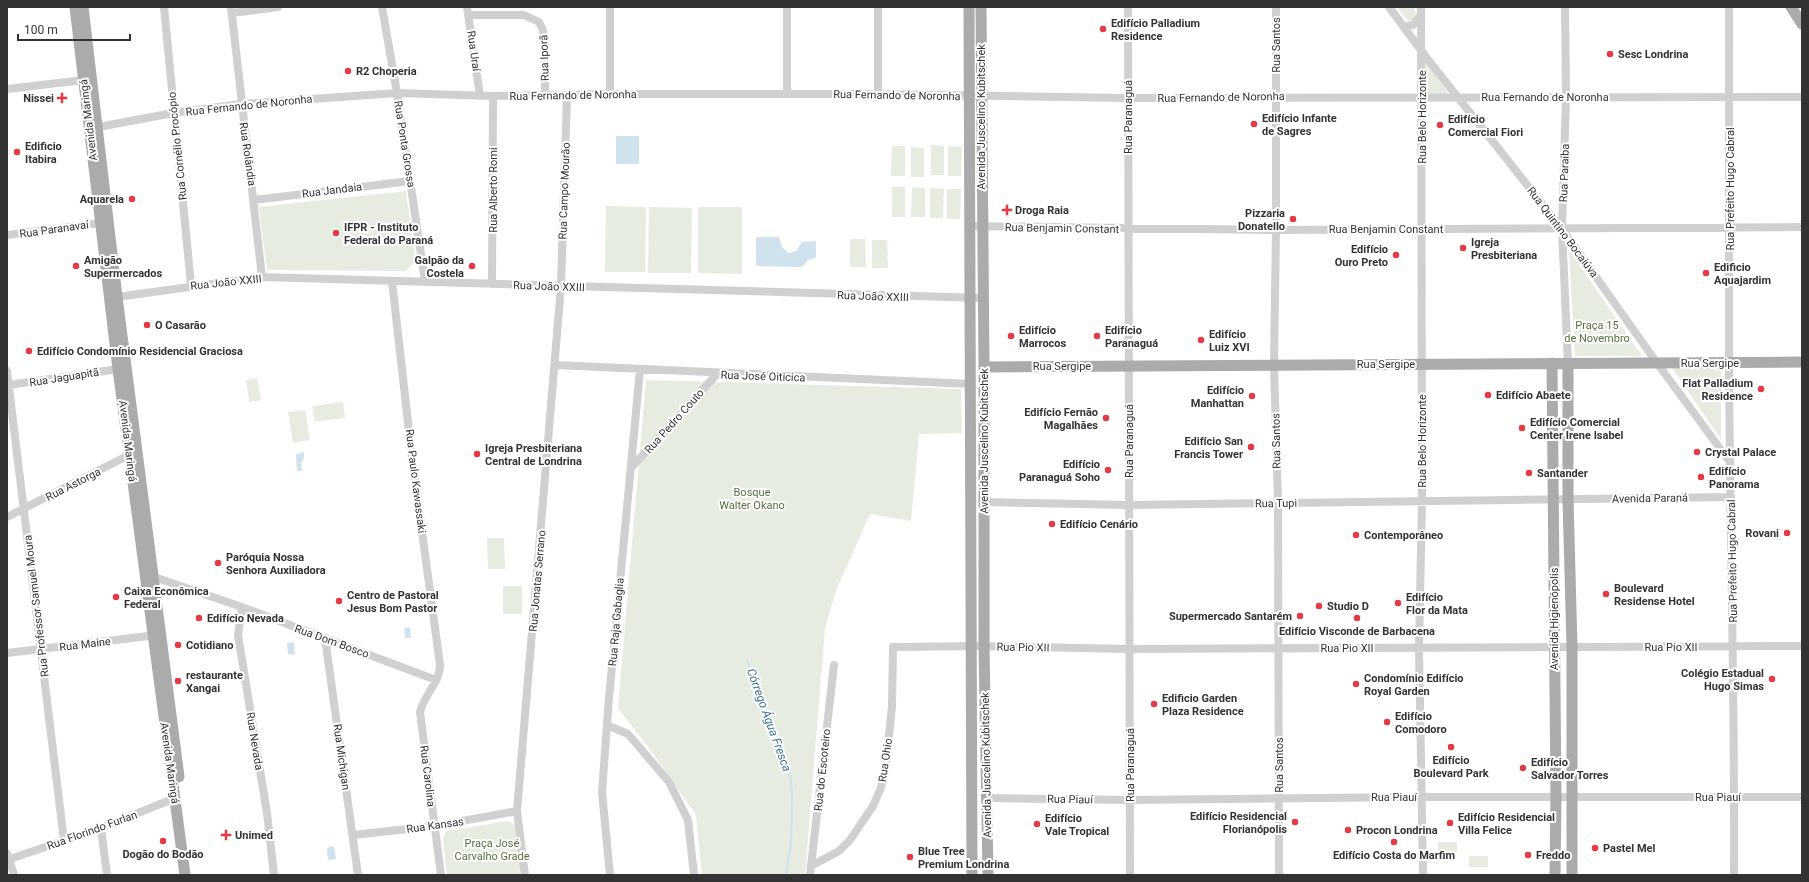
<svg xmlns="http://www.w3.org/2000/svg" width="1809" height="882" font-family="Roboto,sans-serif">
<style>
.green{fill:#e6ecdf}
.water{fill:#cfe2ee}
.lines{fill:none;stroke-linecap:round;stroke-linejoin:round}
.stream{stroke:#cfe2ee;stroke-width:2}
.minor{stroke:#d0d0d0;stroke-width:8}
.major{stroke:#ababab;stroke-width:11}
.poi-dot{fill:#e63946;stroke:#fff;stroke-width:1.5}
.labels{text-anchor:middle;stroke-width:4;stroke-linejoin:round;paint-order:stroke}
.poi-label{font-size:11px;font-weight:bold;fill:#333;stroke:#fff;text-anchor:start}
.street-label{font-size:11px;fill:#333;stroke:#fff}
.park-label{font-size:11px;fill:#56703f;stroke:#fff}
.water-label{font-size:12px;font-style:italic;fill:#3f7597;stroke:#fff}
</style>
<rect width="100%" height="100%" fill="#fff"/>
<path class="green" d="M1397,7H1415V17L1409,22Z
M1425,59L1450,96L1426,94Z
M931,145L944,146V175H931Z
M892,146H905V176H891Z
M948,146L962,147L961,176H948Z
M911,147L924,148V177H911Z
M892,187H905V217H892Z
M912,187L925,188V217H911Z
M930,188L944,189L943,218H930Z
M947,189H961L960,219H947Z
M406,191L416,262L405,271L267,270L259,207Z
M606,206L646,207L645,272H605Z
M649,207L692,208L691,273H648Z
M698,207H742V274L698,273Z
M850,239H865L866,267H850Z
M872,240H887L888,268H872Z
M1569,250L1642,356H1575Z
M1672,368H1721V439Z
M257,378L261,400L249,402L246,380Z
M646,380L961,389L962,433L919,434L911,521L870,514L837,588L825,628L805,875H702L696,815L649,748L618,708Z
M343,402L345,418L315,422L312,406Z
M305,410L310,440L293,443L288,412Z
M487,538H504L505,569H488Z
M503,586H522V614H503Z
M508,821L514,824L517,829L523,875H447L443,839L446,831Z
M1438,842H1457V852H1438Z
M1469,856H1488V867H1469Z"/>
<path class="water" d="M616,136H639V164H616Z
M756,237H779L782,247L789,253L796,251L802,242L816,241V258L808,260L802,267L756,266Z
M304,452V458L301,463L302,471H297L296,454Z
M410,627L411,638H405L404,628Z
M294,642L295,655L288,654L287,643Z
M330,846L334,847L336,859L328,860L327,849Z"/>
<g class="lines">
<path class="stream" d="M747,660L779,752L790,773L792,795L791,843L786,875"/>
<path class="minor" d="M164,7L191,285
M231,7L262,277
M382,7L397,93L425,281
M467,7L480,96
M610,7V94
M787,7V94
M878,7V94
M1128,7L1130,875
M1276,7V230L1274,364L1278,503L1279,875
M1389,7L1426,57L1562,229L1657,363L1730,462
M1421,7L1422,500L1419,648L1423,875
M1565,7L1566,97L1562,229L1568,364
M1729,7C1730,126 1729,245 1729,365C1730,535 1735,705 1734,875
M232,13L278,7
M468,15H524L539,22L543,30L545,51V95
M1404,27L1413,25L1421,15
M7,89L84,80
M93,128L173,113L241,104L397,93L493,96L610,94H878L1128,98L1802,97
M254,200L410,181
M970,226L1276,230L1802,227
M7,235L100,223
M392,281L412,458L440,665C440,682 424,695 420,712L441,875
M492,284L493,96
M117,297L262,277L983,298
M555,365L971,384
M7,371L64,841
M9,385L118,369
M631,468L717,374
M984,502L1129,505L1731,497
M7,517L133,453
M154,577L242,607L436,680
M242,607L238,635L267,813L274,875
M325,638L358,875
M7,653L157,635
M607,725L628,734L669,782L688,820L694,875
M987,798L1130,800L1420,797H1802
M101,828L107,875
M353,835L435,826L517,811
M7,853L14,875
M10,859L101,828L175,798
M811,866L839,851L850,840L873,806L880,790L885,774L892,706L893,647L984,646L1130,649L1802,646
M525,875L517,811L561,286L567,95
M610,875L602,792L609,698L640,370
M810,875L834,665"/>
<path class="major" d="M75,7L118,369L185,875
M83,7L117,297L179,777
M969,7L972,875
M981,7L984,367V646L988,875
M1791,7L1802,24
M1552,363L1556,798L1555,875
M1568,364V499L1572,647V875
M984,367L1802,362"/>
</g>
<g class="poi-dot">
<circle cx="1103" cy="29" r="4"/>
<circle cx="1610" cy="54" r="4"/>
<circle cx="348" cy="71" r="4"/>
<path d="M60 92h4v4h4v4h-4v4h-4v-4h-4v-4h4z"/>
<circle cx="1254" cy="124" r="4"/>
<circle cx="1440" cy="125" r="4"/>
<circle cx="17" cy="152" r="4"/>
<circle cx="132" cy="199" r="4"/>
<path d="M1005 204h4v4h4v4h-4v4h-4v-4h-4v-4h4z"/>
<circle cx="1293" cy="219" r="4"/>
<circle cx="336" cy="233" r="4"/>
<circle cx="1463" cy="248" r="4"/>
<circle cx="1396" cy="255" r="4"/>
<circle cx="76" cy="266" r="4"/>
<circle cx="472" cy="266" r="4"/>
<circle cx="1706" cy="273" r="4"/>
<circle cx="147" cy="325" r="4"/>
<circle cx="1011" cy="336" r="4"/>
<circle cx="1097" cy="336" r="4"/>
<circle cx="1201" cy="340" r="4"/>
<circle cx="29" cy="351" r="4"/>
<circle cx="1761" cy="389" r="4"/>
<circle cx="1488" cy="395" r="4"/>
<circle cx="1252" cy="396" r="4"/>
<circle cx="1106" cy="418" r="4"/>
<circle cx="1522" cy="428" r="4"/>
<circle cx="1251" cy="447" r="4"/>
<circle cx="1697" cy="452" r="4"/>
<circle cx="477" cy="454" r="4"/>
<circle cx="1108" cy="470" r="4"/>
<circle cx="1529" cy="473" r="4"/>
<circle cx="1701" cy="477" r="4"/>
<circle cx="1052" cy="524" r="4"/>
<circle cx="1787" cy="533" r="4"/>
<circle cx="1356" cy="535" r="4"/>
<circle cx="218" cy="563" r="4"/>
<circle cx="1606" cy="594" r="4"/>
<circle cx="116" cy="597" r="4"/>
<circle cx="339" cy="601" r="4"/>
<circle cx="1398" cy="603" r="4"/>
<circle cx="1319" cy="606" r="4"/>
<circle cx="1300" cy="616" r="4"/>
<circle cx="199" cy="618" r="4"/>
<circle cx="1357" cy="618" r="4"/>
<circle cx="178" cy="645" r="4"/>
<circle cx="1772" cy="679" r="4"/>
<circle cx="178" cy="681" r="4"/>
<circle cx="1356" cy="684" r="4"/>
<circle cx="1154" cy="704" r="4"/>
<circle cx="1387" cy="722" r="4"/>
<circle cx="1451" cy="747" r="4"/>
<circle cx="1523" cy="768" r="4"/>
<circle cx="1295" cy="822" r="4"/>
<circle cx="1450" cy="823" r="4"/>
<circle cx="1037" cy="824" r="4"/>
<circle cx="1348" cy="830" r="4"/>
<path d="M224 829h4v4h4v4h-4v4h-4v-4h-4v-4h4z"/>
<circle cx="163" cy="841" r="4"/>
<circle cx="1394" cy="842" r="4"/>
<circle cx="1595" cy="848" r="4"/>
<circle cx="1528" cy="855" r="4"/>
<circle cx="910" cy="857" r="4"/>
</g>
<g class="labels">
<g class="poi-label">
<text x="1111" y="27">Edifício Palladium<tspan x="1111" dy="13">Residence</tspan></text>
<text x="1618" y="58">Sesc Londrina</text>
<text x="356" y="75">R2 Choperia</text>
<text x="54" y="102" text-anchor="end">Nissei</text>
<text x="1262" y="122">Edifício Infante<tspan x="1262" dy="13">de Sagres</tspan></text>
<text x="1448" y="123">Edifício<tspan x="1448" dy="13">Comercial Fiori</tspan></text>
<text x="25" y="150">Edificio<tspan x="25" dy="13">Itabira</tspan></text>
<text x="124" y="203" text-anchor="end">Aquarela</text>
<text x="1015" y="214">Droga Raia</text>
<text x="1285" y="217" text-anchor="end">Pizzaria<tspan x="1285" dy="13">Donatello</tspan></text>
<text x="344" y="231">IFPR - Instituto<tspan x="344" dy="13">Federal do Paraná</tspan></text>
<text x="1471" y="246">Igreja<tspan x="1471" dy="13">Presbiteriana</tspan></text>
<text x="1388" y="253" text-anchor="end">Edifício<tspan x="1388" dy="13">Ouro Preto</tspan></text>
<text x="84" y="264">Amigão<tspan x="84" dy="13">Supermercados</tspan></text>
<text x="464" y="264" text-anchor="end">Galpão da<tspan x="464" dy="13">Costela</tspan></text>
<text x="1714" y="271">Edificio<tspan x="1714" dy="13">Aquajardim</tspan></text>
<text x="155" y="329">O Casarão</text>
<text x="1019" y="334">Edifício<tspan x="1019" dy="13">Marrocos</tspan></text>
<text x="1105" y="334">Edifício<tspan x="1105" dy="13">Paranaguá</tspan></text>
<text x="1209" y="338">Edifício<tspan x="1209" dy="13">Luiz XVI</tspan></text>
<text x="37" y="355">Edifício Condomínio Residencial Graciosa</text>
<text x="1753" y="387" text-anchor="end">Flat Palladium<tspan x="1753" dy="13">Residence</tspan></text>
<text x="1244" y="394" text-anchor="end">Edifício<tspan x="1244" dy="13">Manhattan</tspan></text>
<text x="1496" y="399">Edifício Abaete</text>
<text x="1098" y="416" text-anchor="end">Edifício Fernão<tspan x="1098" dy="13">Magalhães</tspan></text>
<text x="1530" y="426">Edifício Comercial<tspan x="1530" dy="13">Center Irene Isabel</tspan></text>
<text x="1243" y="445" text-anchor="end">Edifício San<tspan x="1243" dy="13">Francis Tower</tspan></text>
<text x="485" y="452">Igreja Presbiteriana<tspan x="485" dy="13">Central de Londrina</tspan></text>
<text x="1705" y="456">Crystal Palace</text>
<text x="1100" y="468" text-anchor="end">Edifício<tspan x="1100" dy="13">Paranaguá Soho</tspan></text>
<text x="1709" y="475">Edifício<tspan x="1709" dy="13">Panorama</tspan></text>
<text x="1537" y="477">Santander</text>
<text x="1060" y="528">Edifício Cenário</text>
<text x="1779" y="537" text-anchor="end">Rovani</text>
<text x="1364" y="539">Contemporâneo</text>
<text x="226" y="561">Paróquia Nossa<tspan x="226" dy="13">Senhora Auxiliadora</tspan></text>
<text x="1614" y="592">Boulevard<tspan x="1614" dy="13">Residense Hotel</tspan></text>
<text x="124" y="595">Caixa Econômica<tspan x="124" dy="13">Federal</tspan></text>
<text x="347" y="599">Centro de Pastoral<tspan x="347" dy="13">Jesus Bom Pastor</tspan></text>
<text x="1406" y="601">Edifício<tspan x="1406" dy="13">Flor da Mata</tspan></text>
<text x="1327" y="610">Studio D</text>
<text x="1292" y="620" text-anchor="end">Supermercado Santarém</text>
<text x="207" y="622">Edifício Nevada</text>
<text x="1357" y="635" text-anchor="middle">Edifício Visconde de Barbacena</text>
<text x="186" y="649">Cotidiano</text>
<text x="1764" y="677" text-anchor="end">Colégio Estadual<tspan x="1764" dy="13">Hugo Simas</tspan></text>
<text x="186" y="679">restaurante<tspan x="186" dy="13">Xangai</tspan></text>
<text x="1364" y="682">Condomínio Edifício<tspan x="1364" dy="13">Royal Garden</tspan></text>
<text x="1162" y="702">Edificio Garden<tspan x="1162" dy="13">Plaza Residence</tspan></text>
<text x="1395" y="720">Edifício<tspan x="1395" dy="13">Comodoro</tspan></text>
<text x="1451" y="764" text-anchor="middle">Edifício<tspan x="1451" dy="13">Boulevard Park</tspan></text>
<text x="1531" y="766">Edifício<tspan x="1531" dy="13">Salvador Torres</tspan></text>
<text x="1287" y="820" text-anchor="end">Edifício Residencial<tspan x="1287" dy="13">Florianópolis</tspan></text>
<text x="1458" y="821">Edifício Residencial<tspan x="1458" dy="13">Villa Felice</tspan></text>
<text x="1045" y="822">Edifício<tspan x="1045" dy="13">Vale Tropical</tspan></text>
<text x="1356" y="834">Procon Londrina</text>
<text x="235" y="839">Unimed</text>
<text x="1603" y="852">Pastel Mel</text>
<text x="918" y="855">Blue Tree<tspan x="918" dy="13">Premium Londrina</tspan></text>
<text x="163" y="858" text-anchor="middle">Dogão do Bodão</text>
<text x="1394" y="859" text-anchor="middle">Edifício Costa do Marfim</text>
<text x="1536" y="859">Freddo</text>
</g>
<g class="street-label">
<text transform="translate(1276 45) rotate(-90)" y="4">Rua Santos</text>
<text transform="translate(474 51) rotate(82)" y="4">Rua Uraí</text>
<text transform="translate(544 58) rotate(-92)" y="4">Rua Iporã</text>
<text transform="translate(573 95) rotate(-1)" y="4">Rua Fernando de Noronha</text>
<text transform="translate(897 95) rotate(1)" y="4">Rua Fernando de Noronha</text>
<text transform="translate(1221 97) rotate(-1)" y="4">Rua Fernando de Noronha</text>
<text x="1545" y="101">Rua Fernando de Noronha</text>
<text transform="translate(249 105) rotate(-6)" y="4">Rua Fernando de Noronha</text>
<text transform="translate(981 117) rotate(-90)" y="4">Avenida Juscelino Kubitschek</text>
<text transform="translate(1128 117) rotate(-90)" y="4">Rua Paranaguá</text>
<text transform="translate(1422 117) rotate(-90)" y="4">Rua Belo Horizonte</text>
<text transform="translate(88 120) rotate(-97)" y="4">Avenida Maringá</text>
<text transform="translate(405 144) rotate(81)" y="4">Rua Ponta Grossa</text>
<text transform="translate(177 146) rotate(-96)" y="4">Rua Cornélio Procópio</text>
<text transform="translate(248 154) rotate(82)" y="4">Rua Rolândia</text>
<text transform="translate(1564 173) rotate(-88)" y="4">Rua Paraíba</text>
<text transform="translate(1730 189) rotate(-90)" y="4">Rua Prefeito Hugo Cabral</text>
<text transform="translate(332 190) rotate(-7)" y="4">Rua Jandaia</text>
<text transform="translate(493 190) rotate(-90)" y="4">Rua Alberto Romi</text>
<text transform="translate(564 191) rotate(-88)" y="4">Rua Campo Mourão</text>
<text transform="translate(1062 228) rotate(1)" y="4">Rua Benjamin Constant</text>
<text transform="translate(54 229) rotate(-8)" y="4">Rua Paranavaí</text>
<text x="1386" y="233">Rua Benjamin Constant</text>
<text transform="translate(1563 232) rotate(53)" y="4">Rua Quintino Bocaiúva</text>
<text transform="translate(226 282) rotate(-6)" y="4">Rua João XXIII</text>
<text transform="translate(549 286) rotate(2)" y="4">Rua João XXIII</text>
<text transform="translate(873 296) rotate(2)" y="4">Rua João XXIII</text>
<text x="1710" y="367">Rua Sergipe</text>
<text x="1386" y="368">Rua Sergipe</text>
<text x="1062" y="370">Rua Sergipe</text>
<text transform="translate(763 376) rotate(2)" y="4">Rua José Oiticica</text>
<text transform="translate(64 377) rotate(-9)" y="4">Rua Jaguapitã</text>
<text transform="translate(674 421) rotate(-48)" y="4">Rua Pedro Couto</text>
<text transform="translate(128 441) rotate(83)" y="4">Avenida Maringá</text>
<text transform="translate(984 441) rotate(-90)" y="4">Avenida Juscelino Kubitschek</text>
<text transform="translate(1129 441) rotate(-90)" y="4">Rua Paranaguá</text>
<text transform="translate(1276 441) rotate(-91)" y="4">Rua Santos</text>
<text transform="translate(1422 441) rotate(-90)" y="4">Rua Belo Horizonte</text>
<text transform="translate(416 481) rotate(83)" y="4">Rua Paulo Kawassaki</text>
<text transform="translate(73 484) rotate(-27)" y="4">Rua Astorga</text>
<text transform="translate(1650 498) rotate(-1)" y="4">Avenida Paraná</text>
<text transform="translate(1276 503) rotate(-1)" y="4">Rua Tupi</text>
<text transform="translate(1732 561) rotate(-91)" y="4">Rua Prefeito Hugo Cabral</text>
<text transform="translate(537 581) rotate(-85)" y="4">Rua Jonatas Serrano</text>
<text transform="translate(36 606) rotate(-97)" y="4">Rua Professor Samuel Moura</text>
<text transform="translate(1554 619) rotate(-90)" y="4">Avenida Higienópolis</text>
<text transform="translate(616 622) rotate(-85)" y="4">Rua Raja Gabaglia</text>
<text transform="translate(332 641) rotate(20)" y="4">Rua Dom Bosco</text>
<text transform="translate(85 644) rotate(-7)" y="4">Rua Maine</text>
<text transform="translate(1023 647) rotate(1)" y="4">Rua Pio XII</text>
<text x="1671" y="651">Rua Pio XII</text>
<text x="1347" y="652">Rua Pio XII</text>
<text transform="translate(255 741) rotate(81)" y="4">Rua Nevada</text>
<text transform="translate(342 757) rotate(82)" y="4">Rua Michigan</text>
<text transform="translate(885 760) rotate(-82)" y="4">Rua Ohio</text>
<text transform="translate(170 763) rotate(82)" y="4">Avenida Maringá</text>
<text transform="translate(986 765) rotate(-91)" y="4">Avenida Juscelino Kubitschek</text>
<text transform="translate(1130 765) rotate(-90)" y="4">Rua Paranaguá</text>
<text transform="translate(1279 765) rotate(-90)" y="4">Rua Santos</text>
<text transform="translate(822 770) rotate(-84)" y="4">Rua do Escoteiro</text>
<text transform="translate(428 776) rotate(83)" y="4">Rua Carolina</text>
<text x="1394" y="801">Rua Piauí</text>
<text x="1718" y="801">Rua Piauí</text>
<text transform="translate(1070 799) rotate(1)" y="4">Rua Piauí</text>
<text transform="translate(435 825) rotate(-8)" y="4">Rua Kansas</text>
<text transform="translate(92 830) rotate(-20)" y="4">Rua Florindo Furlan</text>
</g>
<g class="park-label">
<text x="1597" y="329">Praça 15<tspan x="1597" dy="13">de Novembro</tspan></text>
<text x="752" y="496">Bosque<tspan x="752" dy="13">Walter Okano</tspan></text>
<text x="492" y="847">Praça José<tspan x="492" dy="13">Carvalho Grade</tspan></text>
</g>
<g class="water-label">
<text transform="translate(769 720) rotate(70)" y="4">Córrego Água Fresca</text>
</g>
</g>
<rect width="1809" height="882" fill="none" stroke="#333333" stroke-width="16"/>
<path d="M18 34v6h112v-6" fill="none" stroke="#333333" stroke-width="2"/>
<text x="24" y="34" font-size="12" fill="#333333" stroke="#ffffff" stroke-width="3" paint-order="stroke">100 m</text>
</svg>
